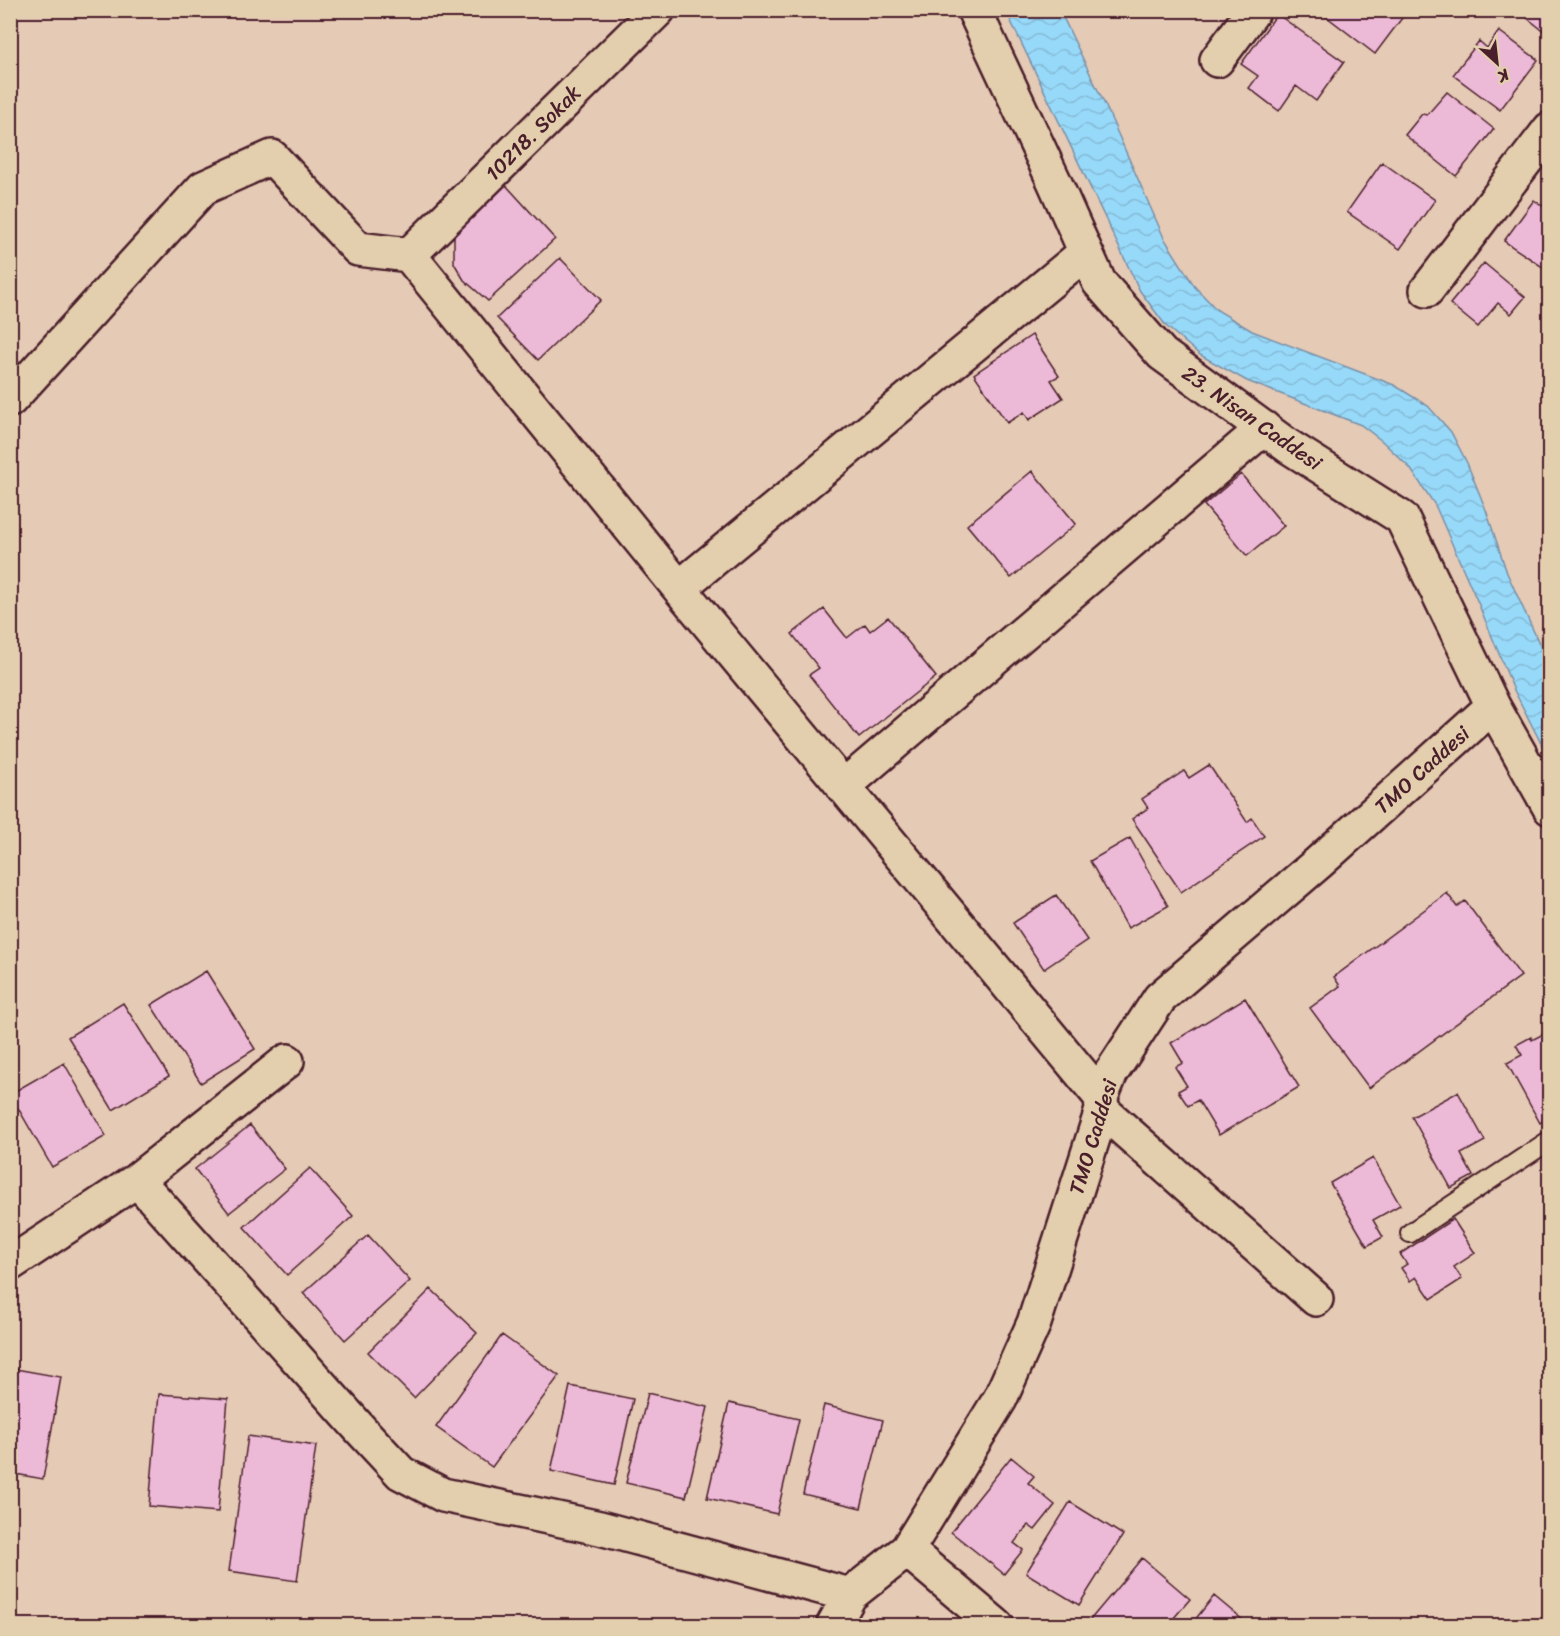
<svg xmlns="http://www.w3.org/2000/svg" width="1560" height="1636" font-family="Sriracha,sans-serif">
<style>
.water{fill:url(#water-waves);stroke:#788fa7;stroke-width:1.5}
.building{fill:#ecb9d7;stroke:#4a1f2b;stroke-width:1.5}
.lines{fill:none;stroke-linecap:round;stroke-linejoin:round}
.service-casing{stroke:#4a1f2b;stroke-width:22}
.minor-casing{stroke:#4a1f2b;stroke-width:38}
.service{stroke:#e3cead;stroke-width:18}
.minor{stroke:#e3cead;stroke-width:33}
.labels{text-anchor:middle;stroke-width:4.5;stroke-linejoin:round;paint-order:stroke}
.street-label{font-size:21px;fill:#4a1f2b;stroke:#e3cead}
</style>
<defs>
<pattern id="water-waves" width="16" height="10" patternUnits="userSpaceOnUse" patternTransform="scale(1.5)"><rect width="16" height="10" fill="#97d9f9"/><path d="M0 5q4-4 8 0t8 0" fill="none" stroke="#84bad6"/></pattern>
</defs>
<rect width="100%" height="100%" fill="#e5cab5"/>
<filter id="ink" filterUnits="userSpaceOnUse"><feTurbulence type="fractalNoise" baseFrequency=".0167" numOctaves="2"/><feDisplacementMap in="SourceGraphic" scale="12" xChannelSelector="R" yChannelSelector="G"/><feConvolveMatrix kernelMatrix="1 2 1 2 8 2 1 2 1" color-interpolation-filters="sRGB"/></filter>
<g filter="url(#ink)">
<path class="water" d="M1006,11H1060L1107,109L1164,238L1195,287L1217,310L1252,331L1394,385L1428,406L1451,432L1467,463L1486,510L1507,573L1549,665V759L1513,688L1479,605L1435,505L1410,468L1382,441L1361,425L1247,381L1200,355L1166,326L1140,291Z"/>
<path class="building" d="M1318,10H1408L1375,54Z
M1517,10H1550V36Z
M1277,14L1344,62L1316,101L1296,86L1279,111L1249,88L1258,76L1241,64Z
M1499,31L1538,60L1500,110L1453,75L1479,41L1487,48Z
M1447,92L1494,129L1456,176L1405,135L1422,114L1427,115Z
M1382,162L1435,200L1400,249L1347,212Z
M504,183L555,239L488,301L464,280L454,263V235L468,216Z
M1534,200L1550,211V272L1504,241Z
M560,258L601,300L538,360L497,318Z
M1484,263L1525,297L1511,314L1498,303L1478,327L1450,304Z
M1032,335L1059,376L1051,380L1063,398L1029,420L1024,412L1007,423L974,374Z
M1032,471L1076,524L1011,578L967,525Z
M1241,474L1284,526L1247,556L1204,505Z
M824,609L847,638L865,624L870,631L888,617L936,677L859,738L809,675L819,668L792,634Z
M1209,765L1247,822L1252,818L1264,836L1181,892L1132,819L1148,808L1142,799L1184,771L1189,778Z
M1130,838L1168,906L1128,928L1090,861Z
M1447,893L1457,907L1465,901L1521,976L1369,1088L1310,1008L1340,986L1334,977Z
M1056,895L1087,940L1044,969L1013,923Z
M206,971L255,1049L201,1083L151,1005Z
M1245,998L1299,1087L1219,1135L1198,1100L1188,1106L1178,1091L1187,1086L1175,1067L1183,1063L1171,1043Z
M123,1003L169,1076L113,1110L68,1037Z
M1549,1031L1550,1117L1540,1123L1507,1063L1522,1055L1516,1045L1531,1037L1532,1040Z
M64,1063L106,1136L52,1167L10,1094Z
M1458,1092L1485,1141L1461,1154L1473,1176L1451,1188L1412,1117Z
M250,1125L285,1169L229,1213L195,1169Z
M1373,1158L1400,1205L1373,1220L1383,1237L1367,1246L1330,1183Z
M310,1168L353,1216L287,1275L244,1227Z
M1453,1219L1475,1253L1454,1267L1462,1279L1431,1299L1416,1277L1410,1281L1401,1268L1407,1264L1400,1254Z
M368,1235L410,1281L345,1340L303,1293Z
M431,1289L477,1333L414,1398L368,1352Z
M502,1335L559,1376L492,1467L436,1427Z
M10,1368L61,1377L43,1479L10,1473Z
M570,1386L633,1399L614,1485L551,1471Z
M648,1393L708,1407L686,1497L626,1483Z
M159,1394L228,1399L218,1512L149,1506Z
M729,1403L799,1419L777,1514L707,1498Z
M824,1405L883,1420L861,1508L803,1494Z
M248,1436L316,1446L297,1581L229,1571Z
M1011,1457L1034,1476L1028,1483L1055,1505L1035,1530L1028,1525L1014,1543L1023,1550L1004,1574L951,1532Z
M1070,1502L1123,1535L1079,1605L1026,1573Z
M1142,1558L1190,1599L1167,1626H1085Z
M1214,1596L1250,1626H1190Z"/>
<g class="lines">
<defs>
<path id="service" d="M1410,1233L1550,1140"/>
<path id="minor" d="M974,10L1054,181L1099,282L1162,354L1288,446L1402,518L1493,706L1550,808
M1217,60L1254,10
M409,255L658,10
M1427,290L1550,129
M10,400L203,188L272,157L358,249L409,255L679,588L1101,1097
M679,588L1085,253
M843,787L1264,428
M1102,1110L1316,1299
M137,1180L361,1430L401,1473L443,1495L600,1528L850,1595
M10,1264L137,1180L287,1061
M907,1550L997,1626
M833,1626L850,1595L907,1550L1000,1399L1034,1323L1102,1110L1101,1097L1111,1073L1160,998L1318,863L1493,706"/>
</defs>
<use href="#service" class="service-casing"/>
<use href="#minor" class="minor-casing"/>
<use href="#service" class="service"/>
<use href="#minor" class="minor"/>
</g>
</g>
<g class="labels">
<g class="street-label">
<text transform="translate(533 133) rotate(-45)" y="7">10218. Sokak</text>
<text transform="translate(1252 418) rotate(35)" y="7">23. Nisan Caddesi</text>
<text transform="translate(1422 770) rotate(-42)" y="7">TMO Caddesi</text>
<text transform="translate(1093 1137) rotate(-73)" y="7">TMO Caddesi</text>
</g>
</g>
<rect width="1560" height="1636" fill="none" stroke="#e3cead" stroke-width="36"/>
<rect x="18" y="18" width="1524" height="1600" fill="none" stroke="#4a1f2b" stroke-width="2" filter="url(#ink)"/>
<g transform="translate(1497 63) rotate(153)" stroke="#e3cead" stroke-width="4.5" paint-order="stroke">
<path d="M0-4.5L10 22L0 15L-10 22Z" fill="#4a1f2b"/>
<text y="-9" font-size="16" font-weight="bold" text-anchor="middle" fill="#4a1f2b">K</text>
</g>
</svg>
